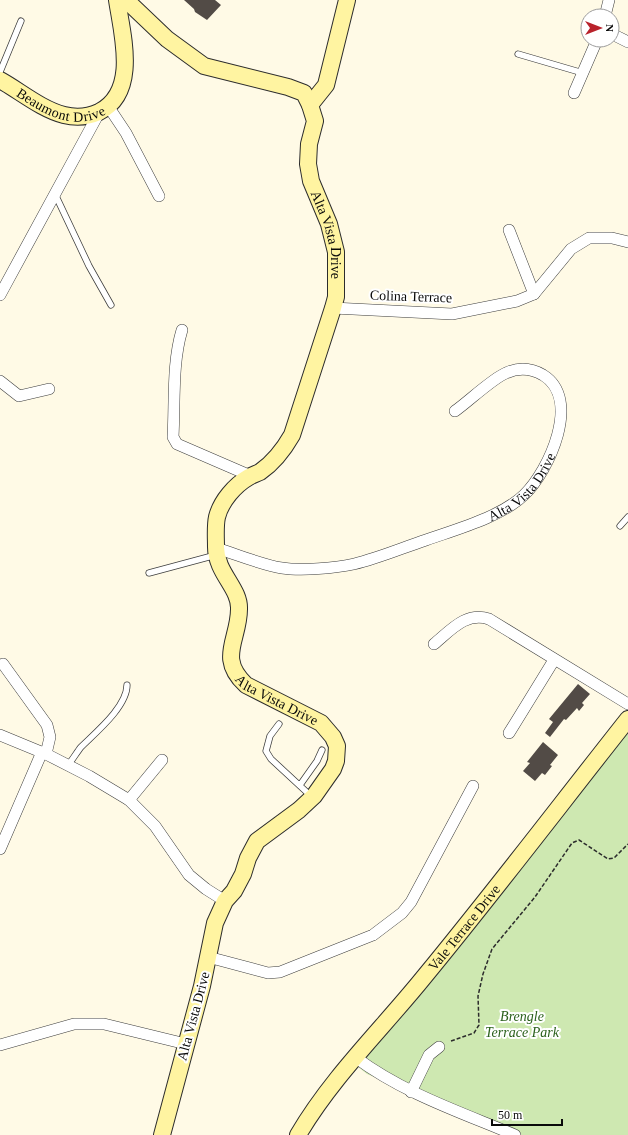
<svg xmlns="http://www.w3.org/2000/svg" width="628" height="1135" font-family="'Times New Roman',serif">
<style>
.green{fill:#cee8b1}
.building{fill:#524b46}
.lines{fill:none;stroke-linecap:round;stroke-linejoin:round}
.lane-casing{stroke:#3d3d3d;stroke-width:7}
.street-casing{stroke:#3d3d3d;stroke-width:12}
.secondary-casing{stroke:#2c2c2c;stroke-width:18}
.path{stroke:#2c2c2c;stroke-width:1.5;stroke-dasharray:4 2;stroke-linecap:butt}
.lane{stroke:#fff;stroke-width:5.5}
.street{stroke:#fff;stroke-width:11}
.secondary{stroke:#fff4a1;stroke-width:16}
.labels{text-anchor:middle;stroke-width:4;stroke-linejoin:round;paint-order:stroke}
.street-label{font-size:14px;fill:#0a0a0a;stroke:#fff}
.park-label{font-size:14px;font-style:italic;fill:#2a601b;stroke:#fff}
</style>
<rect width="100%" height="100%" fill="#fffae6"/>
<path class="green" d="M628,721V1135H512L367,1074L353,1063Z"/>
<path class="building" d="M184,0H215L221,5L207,20L195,12L194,9Z
M578,684L590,694L582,703L584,705L579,711L577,708L566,720L564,719L550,737L545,733L553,722L549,719Z
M543,742L558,755L550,765L552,766L545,775L542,773L535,781L523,771L530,763L527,762Z"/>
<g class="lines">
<defs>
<path id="lane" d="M518,54L583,73
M0,72L21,21
M55,194L89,266L111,305
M620,526L628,517
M149,573L216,555
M279,724L270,736L266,751L271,759L312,797
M68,765C73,759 77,752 81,747C95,733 127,707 127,685
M300,785L317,761L322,750"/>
<g id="street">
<path d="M605,16L609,0"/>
<path d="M612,34L628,42"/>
<path d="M574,93L597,40"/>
<path d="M108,106L126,133L159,196"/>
<path d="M509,230L534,294"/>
<path d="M0,295L100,111"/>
<path d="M333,308L452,314L517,301L534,294L571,249L589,238H612L628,242"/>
<path d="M182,330C172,363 175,402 173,437L177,444L251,476"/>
<path d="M0,381L19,396L49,389"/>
<path id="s1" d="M216,548C236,554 262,565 282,568C301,571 336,568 354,564C379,558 402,548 426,540C457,529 501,517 524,495C549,471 582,399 543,375C531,368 519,367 506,373C493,378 468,402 455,411"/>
<path d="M434,644C450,631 466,611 489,619L628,704"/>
<path d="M3,664L47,725L50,737L46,754"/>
<path d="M509,733L554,660"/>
<path d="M0,735L46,754L89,776L129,800L155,826L189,875L206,889L225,901"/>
<path d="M129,800L162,760"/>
<path d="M0,849L42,752"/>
<path d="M208,957L268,973L280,972L373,935L402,913L411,902L473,786"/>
<path d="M0,1045L74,1024H104L186,1044"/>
<path d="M355,1057C403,1093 460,1112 515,1135"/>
<path d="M411,1092L429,1055L439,1047"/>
</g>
<g id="secondary">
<path id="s2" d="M126,0L167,39L204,66L288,87L304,93L310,105L315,121L309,144L308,164L311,181L329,224L336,252V297L333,308L292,435C284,449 273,463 260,472C256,474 252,475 249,477C235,485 221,501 217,517C215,526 216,538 216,547C216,573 240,588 239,609C239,640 217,658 246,685L321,723L333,737L337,746L336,761L333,769L314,796L299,810L257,841L248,858L243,874L234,891L225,901L215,923L202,986L162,1135"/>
<path id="s3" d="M0,80C20,91 41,109 64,115C76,118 88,117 99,112C139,92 122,34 117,0"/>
<path d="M310,105L326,85L347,0"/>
<path id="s4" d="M298,1135C332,1077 382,1029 424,977C494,892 560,805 628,719"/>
</g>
</defs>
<use href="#lane" class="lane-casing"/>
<use href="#street" class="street-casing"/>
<use href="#secondary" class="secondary-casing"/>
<path class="path" d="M451,1041L474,1033L479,1025L478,996L483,974L492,949L535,897L572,843L579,840L608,859L614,858L628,844"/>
<use href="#lane" class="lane"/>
<use href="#street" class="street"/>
<use href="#secondary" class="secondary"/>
</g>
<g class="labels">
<g class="street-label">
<text dy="5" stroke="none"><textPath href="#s3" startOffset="68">Beaumont Drive</textPath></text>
<text dy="5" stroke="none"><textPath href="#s2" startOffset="354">Alta Vista Drive</textPath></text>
<text transform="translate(411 296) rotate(2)" y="5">Colina Terrace</text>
<text dy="5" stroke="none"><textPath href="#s1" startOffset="330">Alta Vista Drive</textPath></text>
<text dy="5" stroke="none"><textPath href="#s2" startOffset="889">Alta Vista Drive</textPath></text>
<text dy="5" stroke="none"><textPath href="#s4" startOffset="266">Vale Terrace Drive</textPath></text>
<text transform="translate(193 1016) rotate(-75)" y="5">Alta Vista Drive</text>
</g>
<g class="park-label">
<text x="522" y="1021">Brengle<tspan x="522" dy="16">Terrace Park</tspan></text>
</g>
</g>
<g transform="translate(600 28) rotate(90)"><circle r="19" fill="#ffffff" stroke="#9d9d9d"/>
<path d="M0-3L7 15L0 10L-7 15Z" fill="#b9222b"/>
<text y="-6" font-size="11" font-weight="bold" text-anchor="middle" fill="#0a0a0a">N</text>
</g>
<path d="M492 1119v6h70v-6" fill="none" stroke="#0a0a0a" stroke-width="2"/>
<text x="498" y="1119" font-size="12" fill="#0a0a0a" stroke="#ffffff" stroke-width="3" paint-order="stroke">50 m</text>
</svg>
